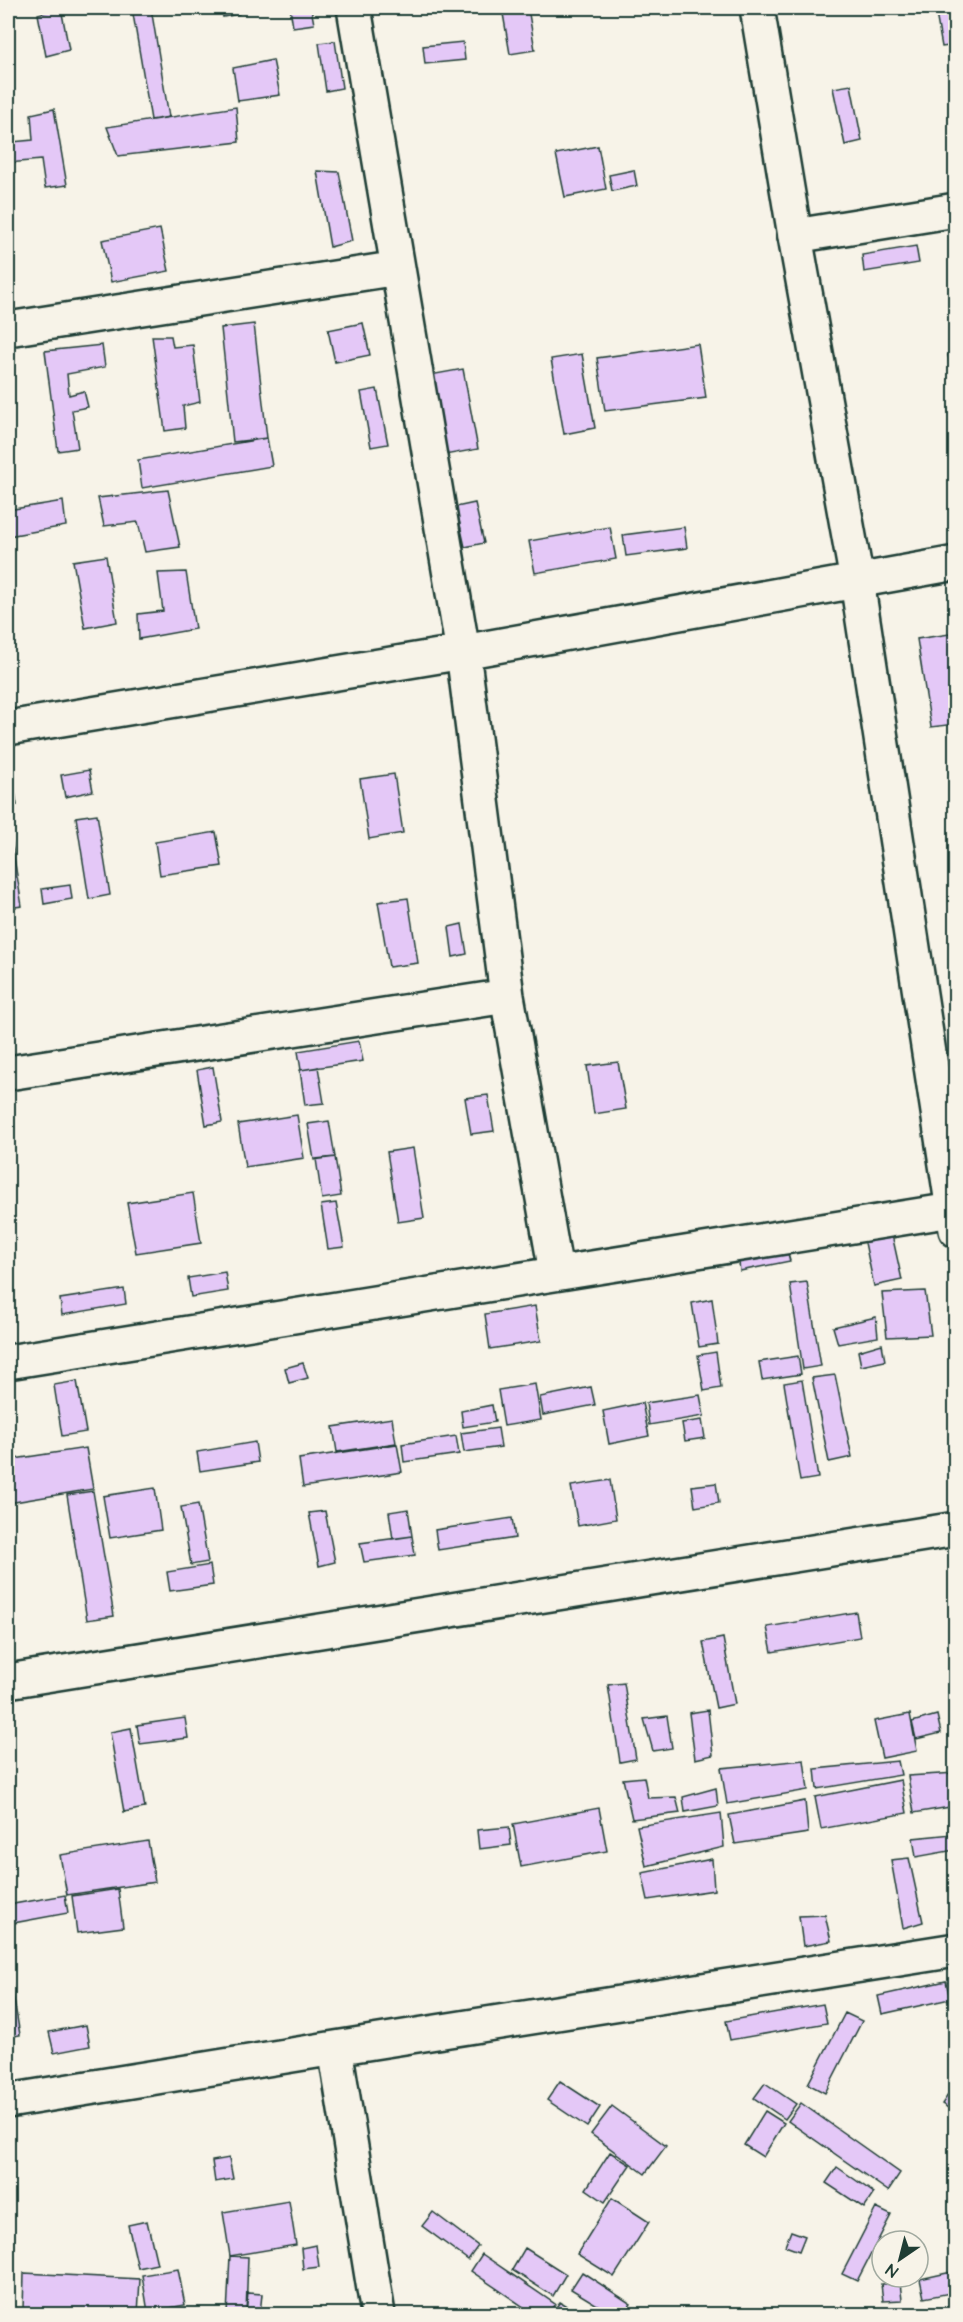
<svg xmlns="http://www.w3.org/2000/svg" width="963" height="2322" font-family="'Architects Daughter',sans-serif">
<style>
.building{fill:#e4c8f7;stroke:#1f3d34;stroke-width:1.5}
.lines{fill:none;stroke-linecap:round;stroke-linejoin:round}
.street-casing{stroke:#1f3d34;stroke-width:38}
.secondary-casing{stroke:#1f3d34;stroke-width:38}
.street{stroke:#f7f3e8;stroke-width:33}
.secondary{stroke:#f7f3e8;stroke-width:33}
</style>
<rect width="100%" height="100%" fill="#f7f3e8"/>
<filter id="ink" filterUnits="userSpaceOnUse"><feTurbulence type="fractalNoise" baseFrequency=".0167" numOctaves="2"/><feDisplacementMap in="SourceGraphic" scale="12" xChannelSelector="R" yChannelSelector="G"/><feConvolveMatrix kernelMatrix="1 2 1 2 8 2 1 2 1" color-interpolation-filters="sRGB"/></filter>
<g filter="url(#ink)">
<path class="building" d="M61,8L69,50L46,56L38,14Z
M132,8H151L169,117L151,120Z
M222,8H238L239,14L223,17Z
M290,8H311L314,24L293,27Z
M502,8H528L535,50L510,54Z
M935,8H956V45L942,47Z
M335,41L342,88L326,91L319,43Z
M463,42L465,60L425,64L423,46Z
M273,60L280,95L238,101L233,68Z
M851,85L862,141L845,145L833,88Z
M950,89H956V126Z
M236,107L239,142L118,156L107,127Z
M54,109L67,185L45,188L41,160L8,163V125L12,142L33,140L31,114Z
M598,146L606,189L565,197L556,154Z
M634,170L637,186L612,191L609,175Z
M317,171L339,172L352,241L330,247Z
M160,229L169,271L111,282L102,240Z
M916,246L919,263L864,272L862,255Z
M363,323L370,355L335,362L328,330Z
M254,324L267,438L233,442L221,328Z
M152,336H171L173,347L193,345L200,402L183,406L185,428L165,431Z
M698,344L706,398L605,411L597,358Z
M102,345L105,367L67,374L69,395L84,391L88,407L72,410L78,448L58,451L45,351Z
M956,353V368L951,369L948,355Z
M582,354L595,428L564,434L551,359Z
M463,369L478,449L445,455L430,375Z
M377,389L388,444L371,447L361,392Z
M267,438L272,466L142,488L138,460Z
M168,490L180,547L145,552L138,522L104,526L98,498Z
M63,501L66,526L8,536V510Z
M475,503L484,543L465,547L456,507Z
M610,527L616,559L535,573L529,541Z
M684,527L687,548L626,556L623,535Z
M106,556L117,622L85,628L73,561Z
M186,572L195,629L139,639L138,614L163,611L158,573Z
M956,633V724L931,727L917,639Z
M89,770L93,791L65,797L61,775Z
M394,774L403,833L369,839L360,779Z
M14,785L17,805L8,806V786Z
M97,814L110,895L89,899L76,817Z
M8,827H9L22,906L8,908Z
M216,832L222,866L160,875L155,842Z
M70,885L72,899L44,904L42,889Z
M408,898L418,963L389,967L378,902Z
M462,924L467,954L453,957L449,927Z
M359,1041L363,1061L301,1070L298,1051Z
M618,1062L626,1109L594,1114L587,1066Z
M213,1067L222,1122L206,1125L197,1070Z
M318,1067L324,1103L305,1105L300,1070Z
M488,1095L494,1131L471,1134L465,1098Z
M297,1115L304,1158L245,1167L238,1124Z
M329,1121L335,1157L314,1160L308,1124Z
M413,1148L424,1218L398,1222L387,1152Z
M335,1157L341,1196L322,1199L316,1159Z
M193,1193L201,1243L136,1253L127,1203Z
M336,1203L344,1247L328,1249L321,1205Z
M891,1230L902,1280L874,1286L863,1233Z
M785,1243L790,1261L740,1271L738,1254Z
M225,1272L228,1291L191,1297L188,1278Z
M807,1282L821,1366L803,1369L790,1284Z
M124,1289L126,1304L62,1315L60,1299Z
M925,1291L931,1335L887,1337L882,1293Z
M712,1299L718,1344L699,1347L692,1303Z
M535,1306L541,1341L490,1349L485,1314Z
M876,1317L878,1337L838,1344L833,1327Z
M882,1344L885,1361L861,1366L858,1351Z
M716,1352L721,1388L704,1391L698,1355Z
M798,1356L801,1374L762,1380L759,1362Z
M303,1363L308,1378L289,1383L285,1368Z
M835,1375L852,1457L829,1462L812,1378Z
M802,1380L818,1478L800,1481L784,1383Z
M77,1381L86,1432L62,1436L54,1385Z
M535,1384L541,1420L504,1426L498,1390Z
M591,1387L595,1405L543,1415L540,1397Z
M700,1395L704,1416L649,1425L646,1403Z
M642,1403L649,1436L609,1444L603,1411Z
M492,1405L495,1422L463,1427L461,1411Z
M392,1418L396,1443L337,1452L333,1427Z
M702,1420L705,1438L685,1441L682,1423Z
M498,1428L501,1447L464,1452L461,1433Z
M456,1436L459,1454L404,1462L402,1444Z
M255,1442L258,1462L200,1471L197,1452Z
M397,1444L402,1472L303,1487L299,1459Z
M86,1448L93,1489L8,1503V1460Z
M610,1480L616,1519L578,1526L571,1486Z
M716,1483L719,1503L695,1507L692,1486Z
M155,1488L161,1530L110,1538L103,1496Z
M93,1491L114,1616L87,1620L67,1495Z
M198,1504L208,1562L191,1565L181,1507Z
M408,1509L412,1536L393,1539L389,1512Z
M325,1511L335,1562L319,1566L309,1513Z
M512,1518L515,1538L438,1550L435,1530Z
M412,1536L415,1555L364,1562L360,1543Z
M210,1565L213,1585L170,1591L167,1572Z
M856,1612L860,1637L772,1652L767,1627Z
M723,1638L735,1704L716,1708L703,1642Z
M624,1683L636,1759L620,1762L608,1685Z
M708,1710L713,1755L695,1759L689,1713Z
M910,1714L917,1751L882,1758L874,1721Z
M937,1715L941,1733L916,1739L912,1722Z
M667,1716L672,1748L653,1751L644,1719Z
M185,1718L188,1738L140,1744L137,1725Z
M131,1728L145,1808L124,1812L110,1732Z
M804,1760L808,1790L727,1804L721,1768Z
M898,1761L901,1775L817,1789L815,1769Z
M956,1773V1806L914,1813L908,1776Z
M644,1777L648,1798L676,1797L680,1813L632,1819L623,1779Z
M901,1780L907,1813L821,1829L815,1797Z
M716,1788L718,1806L685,1812L683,1797Z
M805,1801L808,1833L735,1844L729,1815Z
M599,1808L607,1851L521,1867L513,1824Z
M721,1813L724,1847L646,1866L637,1826Z
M509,1827L511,1845L479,1849L477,1830Z
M952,1834L955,1850L916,1857L913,1838Z
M148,1841L155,1882L67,1895L60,1855Z
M909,1858L923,1922L903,1928L891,1860Z
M712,1859L714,1890L648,1900L642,1873Z
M118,1889L123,1927L77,1933L72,1896Z
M65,1895L68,1913L8,1924V1905Z
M825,1915L831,1941L803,1946L799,1916Z
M8,1964L20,2035L8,2037Z
M946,1981L950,1999L882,2014L878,1996Z
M823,2004L827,2023L730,2040L726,2021Z
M845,2013L862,2021L825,2093L808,2084Z
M86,2025L90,2046L54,2053L49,2032Z
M560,2081L600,2107L587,2127L547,2100Z
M765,2083L796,2104L785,2119L754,2098Z
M956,2083V2113L942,2104Z
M801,2103L900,2173L888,2191L788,2121Z
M612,2106L666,2146L645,2174L591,2134Z
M765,2111L784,2123L763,2157L744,2145Z
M610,2152L630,2165L605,2202L586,2189Z
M229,2158L233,2179L215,2182L212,2161Z
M837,2167L874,2193L864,2208L826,2183Z
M612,2198L649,2222L614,2277L577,2254Z
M289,2201L296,2245L230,2256L223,2212Z
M876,2208L891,2215L857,2281L842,2274Z
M433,2212L478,2246L468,2260L422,2226Z
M147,2221L157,2264L138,2268L128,2225Z
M791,2231L805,2236L799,2251L785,2246Z
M316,2245L319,2267L303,2269L301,2248Z
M525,2248L566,2274L553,2296L512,2270Z
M482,2254L555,2304L548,2314H534L471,2271Z
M230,2256L248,2257L246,2314H227Z
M178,2269L185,2305L148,2312L142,2275Z
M956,2271V2292L924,2298L920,2279Z
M582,2272L631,2304L624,2314H612L571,2289Z
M24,2273L140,2279L138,2314L23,2310Z
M900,2283L902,2300L883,2301L881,2284Z
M248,2293L262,2294L260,2314H246Z
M560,2302L579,2314H551Z"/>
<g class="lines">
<defs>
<path id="street" d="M354,8L463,652L507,996L556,1272
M795,236L956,210
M8,329L398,268
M8,1073L507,996
M8,1362L952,1210
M8,1681L956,1529
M8,2101L335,2048
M378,2314L335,2048L956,1950"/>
<path id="secondary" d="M757,8L795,236L857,581L956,1230
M8,728L463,652L956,563"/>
</defs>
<use href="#street" class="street-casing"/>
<use href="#secondary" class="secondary-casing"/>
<use href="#street" class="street"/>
<use href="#secondary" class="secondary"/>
</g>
</g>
<rect width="963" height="2322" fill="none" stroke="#f7f3e8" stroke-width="30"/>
<rect x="15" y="15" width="933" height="2292" fill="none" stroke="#1f3d34" stroke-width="2" filter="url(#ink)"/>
<g transform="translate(900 2259) rotate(215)"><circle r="28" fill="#f7f3e8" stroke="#a1aaa0" stroke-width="1.5"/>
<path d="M0-4.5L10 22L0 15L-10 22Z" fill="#1f3d34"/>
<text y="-9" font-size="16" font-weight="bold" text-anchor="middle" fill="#1f3d34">N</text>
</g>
</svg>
